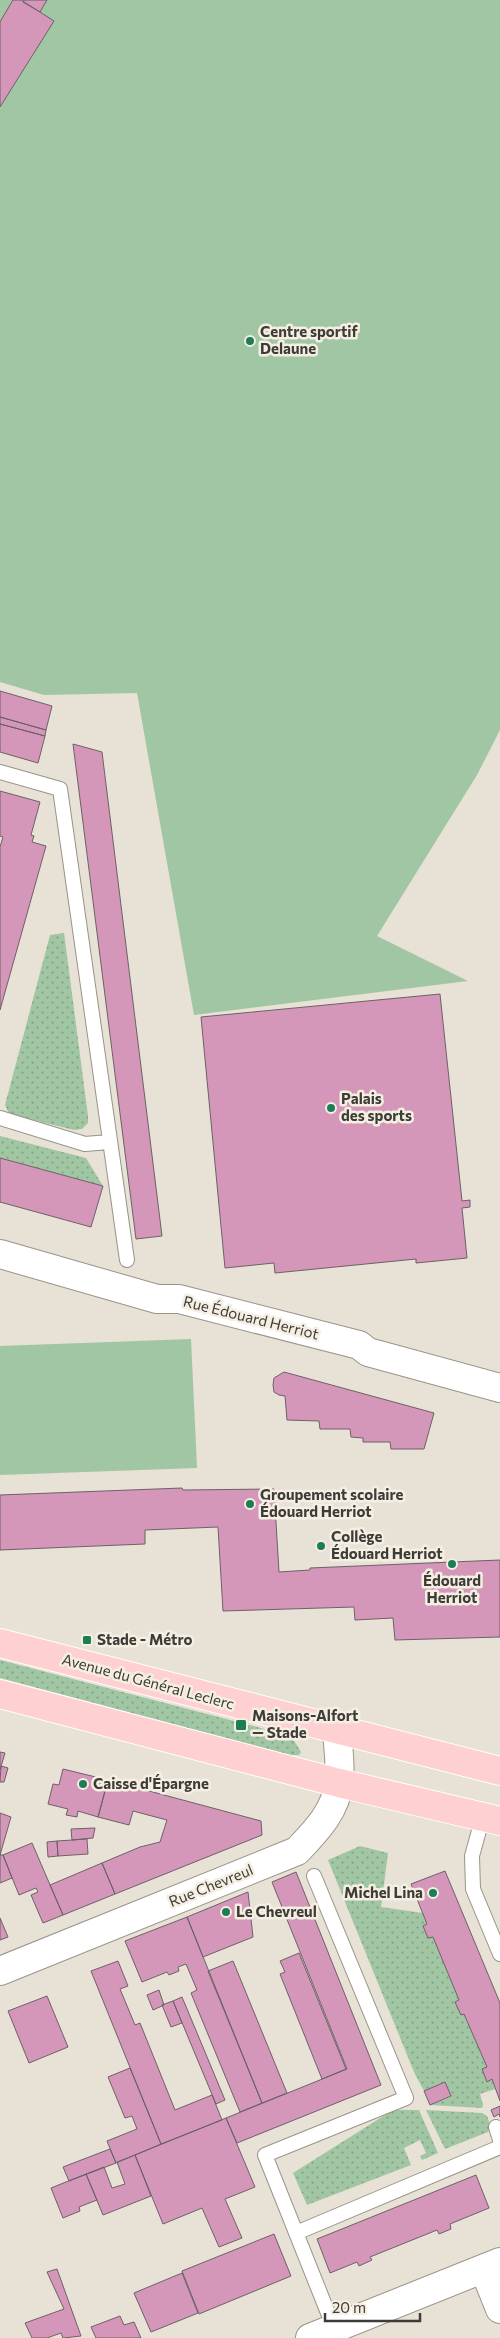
<svg xmlns="http://www.w3.org/2000/svg" width="500" height="2338" font-family="Commissioner,sans-serif">
<style>
.grass{fill:url(#grass-dots)}
.garden{fill:#a1c6a3}
.building{fill:#d597b9;stroke:#6c6167}
.lines{fill:none;stroke-linecap:round;stroke-linejoin:round}
.lane-casing{stroke:#9a9388;stroke-width:16}
.street-casing{stroke:#9a9388;stroke-width:30}
.secondary-casing{stroke:#9a9388;stroke-width:30}
.primary-casing{stroke:#fff;stroke-width:30}
.lane{stroke:#fff;stroke-width:14}
.street{stroke:#fff;stroke-width:28}
.secondary{stroke:#fff;stroke-width:28}
.primary{stroke:#fed0d2;stroke-width:28}
.poi-dot{fill:#1d7d55;stroke:#f5eee2;stroke-width:2}
.labels{text-anchor:middle;stroke-width:5;stroke-linejoin:round;paint-order:stroke}
.poi-label{font-size:15px;font-weight:bold;fill:#3e3c37;stroke:#f5eee2;text-anchor:start}
.street-label{font-size:15px;fill:#3e3c37;stroke:#f5eee2}
</style>
<defs>
<pattern id="grass-dots" width="8" height="8" patternUnits="userSpaceOnUse" patternTransform="scale(1.25)"><rect width="8" height="8" fill="#a1c6a3"/><path d="M2 2h.1M6 6h.1" fill="none" stroke="#85a286" stroke-width="1.8" stroke-linecap="round"/></pattern>
</defs>
<rect width="100%" height="100%" fill="#e8e1d5"/>
<path class="grass" d="M64,933L88,1116V1123L82,1129L74,1130L9,1114L5,1105L50,935Z
M0,1136L86,1158L103,1186L0,1158Z
M0,1660L291,1736L301,1752L299,1755H290L0,1678Z
M360,1846L388,1853L381,1907L423,1913L427,1924L423,1926L428,1938L433,1937L459,2000L455,2002L461,2015L464,2014L487,2067L482,2070L487,2081L492,2079L495,2089L480,2094L483,2105L482,2108L430,2105L451,2097L445,2082L424,2091L414,2072L328,1860Z
M393,2110H419L438,2153L422,2160L420,2156L426,2153L420,2140L404,2148L411,2165L307,2205L293,2173Z
M426,2110L482,2113L487,2116L491,2127L488,2132L445,2149Z"/>
<path class="garden" d="M0,0H500V730L477,775L377,936L468,981L194,1015L137,693L44,695L0,682Z
M191,1339L197,1468L0,1475V1346Z"/>
<path class="building" d="M13,0H21L54,21L0,107V22Z
M24,0H47L40,12L23,2Z
M0,691L52,706L46,730L0,717Z
M0,717L46,730L45,736L0,724Z
M0,724L45,736L38,763L0,752Z
M73,744L102,752L162,1236L136,1239Z
M0,791L40,802L31,835L34,836L32,842L46,846L0,1010V847L3,837L0,836Z
M440,994L462,1201L470,1200V1207L462,1208L467,1258L416,1263V1259L275,1273L274,1263L225,1268L201,1017Z
M0,1158L103,1186L91,1227L0,1202Z
M284,1372L434,1413L424,1449H391L390,1442H363V1438L351,1437L350,1429H320L319,1421L287,1420L285,1396L279,1395L274,1392L273,1385L274,1378Z
M182,1488L183,1490L274,1489L279,1572L310,1570V1568L500,1560V1637L395,1640L393,1618L355,1620L354,1607L223,1611L218,1527L145,1530V1544L0,1550V1495Z
M0,1752L5,1753L0,1770Z
M1,1766L8,1768L4,1782H0Z
M63,1769L108,1780L98,1817L78,1811L77,1817L66,1815L68,1809L48,1804L53,1784L59,1785Z
M108,1780L261,1821L262,1835L115,1894L102,1863L140,1847L160,1842L167,1820L133,1811L129,1825L98,1817Z
M0,1813L11,1817L0,1855Z
M95,1828L93,1838L72,1840L71,1829Z
M87,1839L88,1854L58,1856L57,1841Z
M57,1841L58,1856L48,1857L47,1842Z
M32,1843L63,1915L43,1923L31,1895L38,1892L36,1888L19,1895L3,1855Z
M0,1855H3L12,1878L0,1883Z
M102,1863L115,1894L63,1915L50,1885Z
M445,1871L500,2003V2101L492,2079L487,2082L482,2069L487,2067L464,2014L461,2015L455,2002L459,2000L433,1937L428,1938L423,1926L427,1924L411,1884Z
M296,1872L381,2085L237,2143L226,2118L347,2069L272,1882Z
M248,1892L253,1937L203,1957L187,1917Z
M187,1917L262,2103L240,2112L191,1993L197,1990L186,1964L178,1967L179,1971L169,1975L167,1972L142,1982L125,1941Z
M0,1918L8,1937L0,1940Z
M299,1953L346,2069L322,2079L280,1974L285,1972L280,1961Z
M118,1961L128,1986L120,1989L135,2025L140,2023L175,2110L212,2095L222,2120L161,2144L91,1971Z
M233,1961L287,2093L262,2103L208,1971Z
M159,1990L164,2005L153,2010L147,1995Z
M47,1996L68,2047L29,2063L8,2011Z
M182,1997L225,2100L216,2104L173,2001Z
M173,2001L182,2023L171,2027L162,2005Z
M130,2068L161,2144L116,2163L107,2141L137,2129L132,2116L125,2118L108,2077Z
M445,2082L451,2096L430,2105L424,2091Z
M500,2106V2117L499,2114L494,2117L491,2110Z
M226,2118L255,2187L225,2199L242,2238L219,2247L202,2208L163,2224L135,2155Z
M110,2149L116,2163L69,2181L63,2167Z
M135,2155L151,2196L103,2215L86,2174L104,2167L112,2188L125,2184L117,2162Z
M86,2174L97,2200L79,2207L80,2211L63,2218L51,2188Z
M476,2175L489,2208L450,2224L451,2229L439,2234L437,2230L370,2257L372,2260L359,2266L357,2262L330,2273L317,2239Z
M274,2234L291,2276L199,2314L182,2271Z
M57,2269L81,2336L63,2338L61,2333L47,2338H32L25,2323L64,2309L47,2272Z
M182,2273L198,2313L151,2332L134,2293Z
M120,2316L124,2325L134,2322L141,2338H96L91,2327Z"/>
<g class="lines">
<defs>
<path id="lane" d="M0,772L60,789L127,1260
M0,1118L85,1144L109,1142
M483,1816L472,1856L473,1889L500,1954
M314,1876L406,2098L265,2155L334,2328
M496,2127L500,2140
M296,2233L500,2147"/>
<path id="street" d="M0,1254L157,1299H179L359,1345L368,1352L500,1388
M0,1971L297,1851C316,1831 336,1811 339,1782C341,1766 338,1747 337,1731
M484,2269L500,2309"/>
<path id="secondary" d="M310,2338L500,2262"/>
<path id="primary" d="M0,1643L500,1771
M0,1694L339,1783L500,1821"/>
</defs>
<use href="#lane" class="lane-casing"/>
<use href="#street" class="street-casing"/>
<use href="#secondary" class="secondary-casing"/>
<use href="#primary" class="primary-casing"/>
<use href="#lane" class="lane"/>
<use href="#street" class="street"/>
<use href="#secondary" class="secondary"/>
<use href="#primary" class="primary"/>
</g>
<g class="poi-dot">
<circle cx="250" cy="341" r="5"/>
<circle cx="331" cy="1108" r="5"/>
<circle cx="250" cy="1504" r="5"/>
<circle cx="321" cy="1546" r="5"/>
<circle cx="452" cy="1564" r="5"/>
<rect x="82" y="1635" width="10" height="10" rx="2.5"/>
<rect x="235" y="1719" width="12" height="12" rx="2.5"/>
<circle cx="83" cy="1784" r="5"/>
<circle cx="433" cy="1893" r="5"/>
<circle cx="226" cy="1912" r="5"/>
</g>
<g class="labels">
<g class="poi-label">
<text x="260" y="337">Centre sportif<tspan x="260" dy="17">Delaune</tspan></text>
<text x="341" y="1104">Palais<tspan x="341" dy="17">des sports</tspan></text>
<text x="260" y="1500">Groupement scolaire<tspan x="260" dy="17">Édouard Herriot</tspan></text>
<text x="331" y="1542">Collège<tspan x="331" dy="17">Édouard Herriot</tspan></text>
<text x="452" y="1586" text-anchor="middle">Édouard<tspan x="452" dy="17">Herriot</tspan></text>
<text x="97" y="1645">Stade - Métro</text>
<text x="252" y="1721">Maisons-Alfort<tspan x="252" dy="17">— Stade</tspan></text>
<text x="93" y="1789">Caisse d'Épargne</text>
<text x="423" y="1898" text-anchor="end">Michel Lina</text>
<text x="236" y="1917">Le Chevreul</text>
</g>
<g class="street-label">
<text transform="translate(251 1318) rotate(14)" y="5">Rue Édouard Herriot</text>
<text transform="translate(148 1682) rotate(15)" y="5">Avenue du Général Leclerc</text>
<text transform="translate(211 1886) rotate(-22)" y="5">Rue Chevreul</text>
</g>
</g>
<path d="M325 2313v8h95v-8" fill="none" stroke="#3e3c37" stroke-width="2.5"/>
<text x="332" y="2313" font-size="15" fill="#3e3c37" stroke="#f5eee2" stroke-width="4" paint-order="stroke">20 m</text>
</svg>
